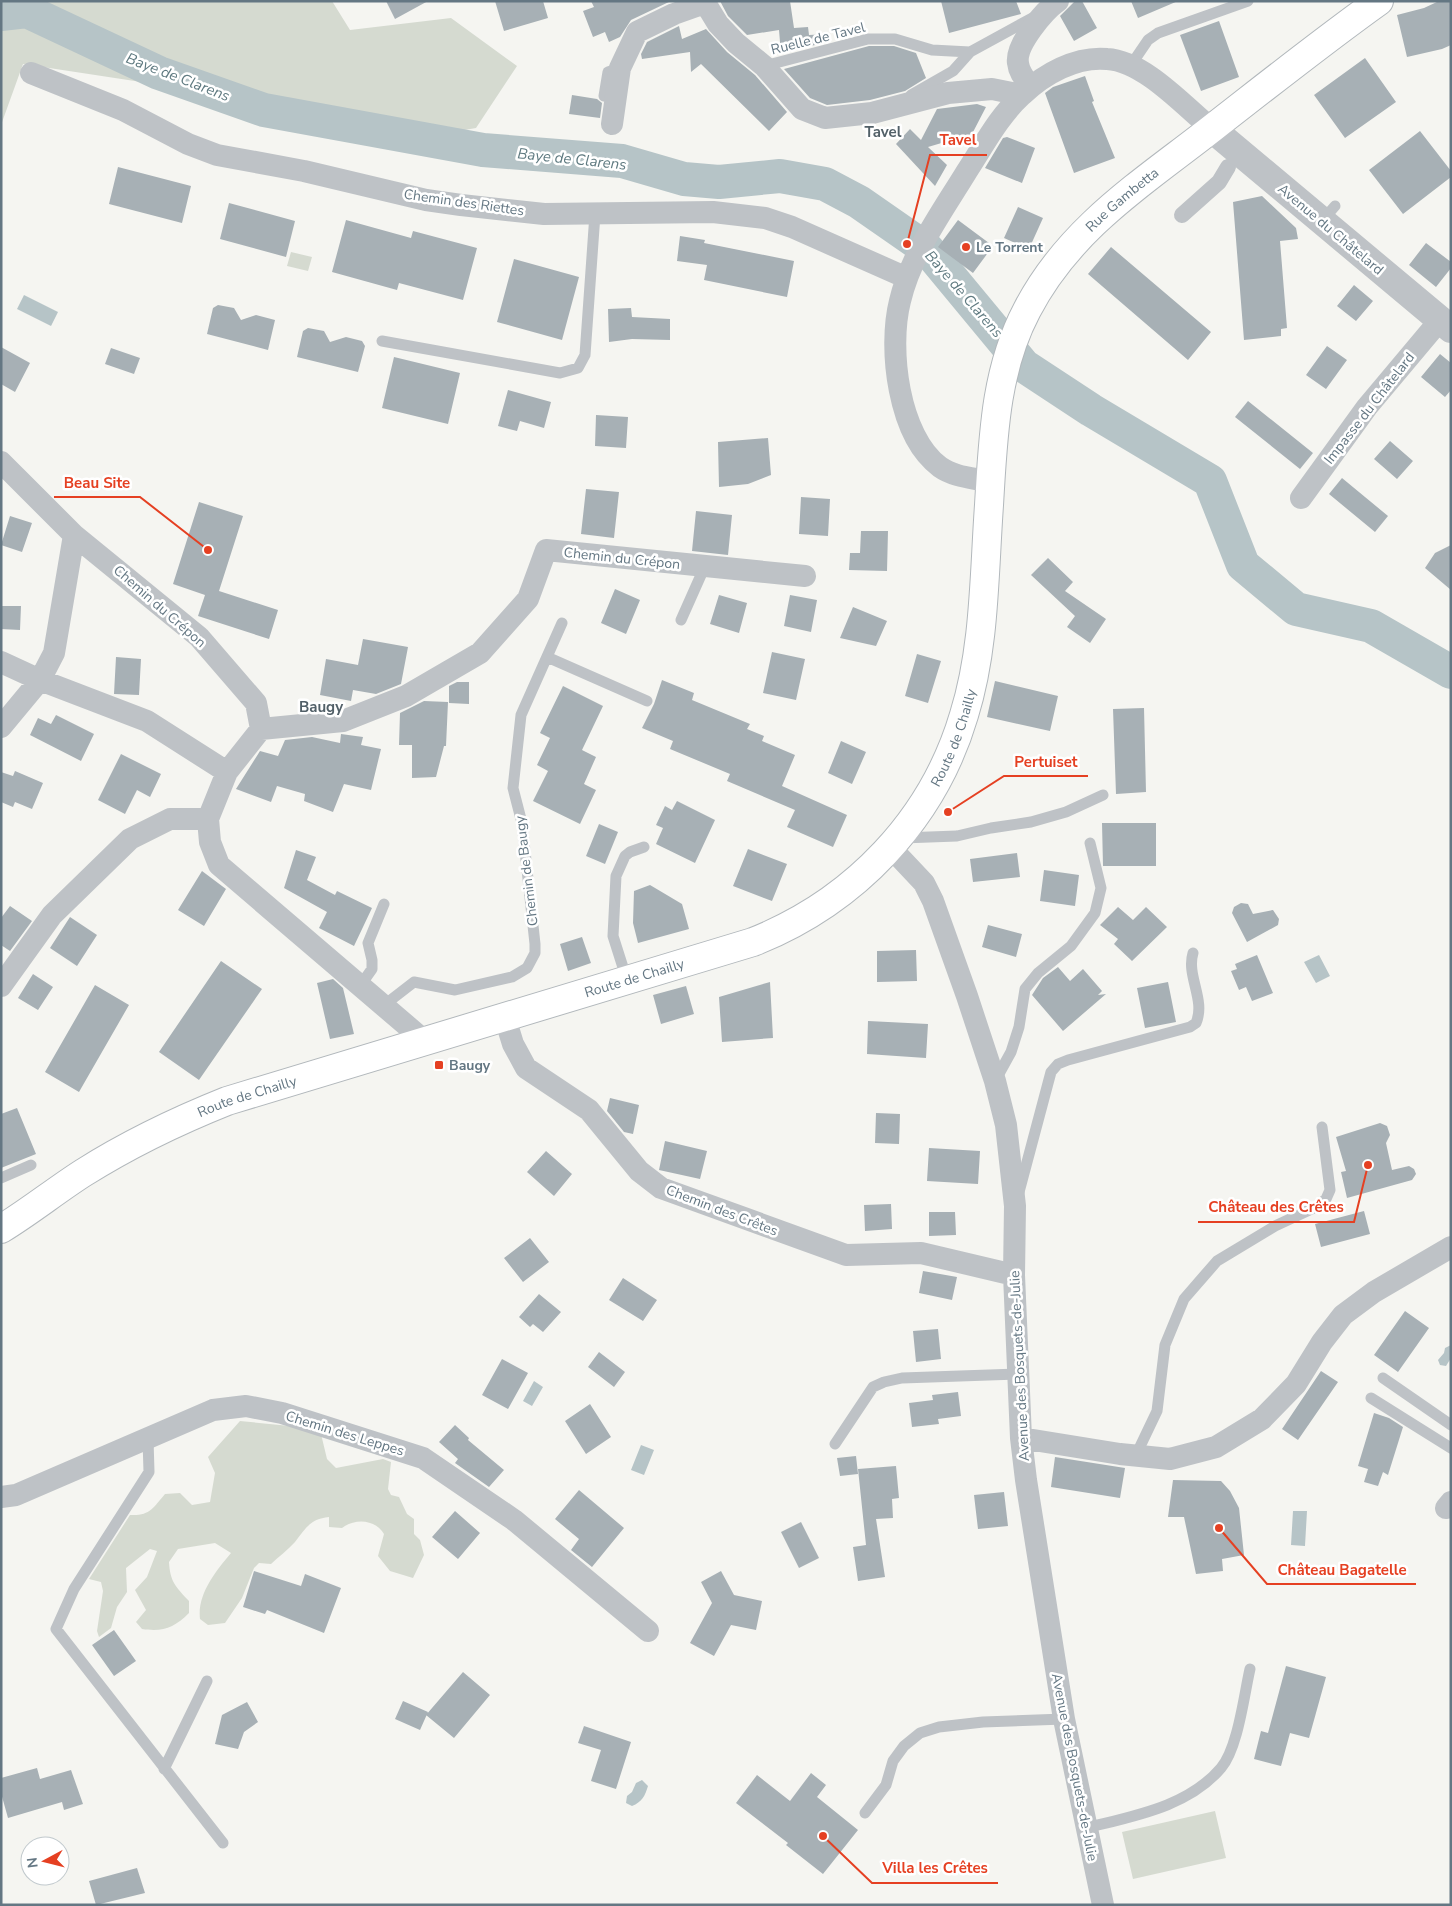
<svg xmlns="http://www.w3.org/2000/svg" width="1452" height="1906" font-family="'Nunito Sans',sans-serif">
<style>
.green{fill:#d5dad0}
.water{fill:#b6c4c7}
.lines{fill:none;stroke-linecap:round;stroke-linejoin:round}
.river{stroke:#b6c4c7;stroke-width:34}
.building{fill:#a7b0b5}
.secondary-casing{stroke:#b2b8bc;stroke-width:30}
.service{stroke:#bec2c6;stroke-width:11}
.pedestrian{stroke:#bec2c6;stroke-width:16}
.minor{stroke:#bec2c6;stroke-width:22}
.tertiary{stroke:#bec2c6;stroke-width:28}
.secondary{stroke:#fff;stroke-width:28}
.poi-dot{fill:#e54022;stroke:#fff;stroke-width:2}
.labels{text-anchor:middle;stroke-width:5;stroke-linejoin:round;paint-order:stroke}
.street-label{font-size:14px;fill:#647783;stroke:#fff}
.poi-label{font-size:14px;font-weight:bold;fill:#647783;stroke:#fff;text-anchor:start}
.water-label{font-size:15px;font-style:italic;fill:#5f7a80;stroke:#fff}
.neighbourhood-label{font-size:15px;font-weight:bold;fill:#526068;stroke:#fff}
.leader{fill:none;stroke:#e54022;stroke-width:2}
.callout-dot{fill:#e54022;stroke:#fff;stroke-width:2}
.callout-label{font-size:15px;text-anchor:middle;font-weight:bold;fill:#e54022;stroke:#fff;stroke-width:5;stroke-linejoin:round;paint-order:stroke}
</style>
<rect width="100%" height="100%" fill="#f5f5f1"/>
<path class="green" d="M1,1H332L350,30L451,18L517,66L476,128L401,141L286,104L23,64L1,125Z
M291,252L312,257L308,271L287,266Z
M240,1421L310,1428L321,1434L327,1459L336,1468L383,1459L391,1462L388,1489L391,1495L399,1497L407,1514L414,1519V1534L420,1540L424,1555L413,1578L390,1571L378,1556L384,1534C375,1519 355,1518 342,1528L329,1527V1517C310,1519 306,1528 295,1542C288,1550 278,1557 271,1564L259,1563L254,1568L242,1598L225,1623L208,1625L200,1619C197,1594 216,1571 231,1553L215,1543L178,1549L169,1562C170,1582 176,1587 189,1601V1613C174,1628 163,1632 142,1629L136,1622L146,1610L135,1590L147,1577L157,1551L150,1549L126,1568L127,1592L117,1607L111,1628L99,1637L97,1631L103,1591L101,1582L89,1579L130,1515C150,1516 153,1508 165,1494L180,1493L192,1505L210,1502L215,1473L208,1457Z
M1215,1811L1226,1858L1133,1879L1122,1832Z"/>
<path class="water" d="M24,295L58,312L51,326L17,309Z
M1319,955L1330,976L1316,983L1304,962Z
M1451,1345V1358L1446,1366L1440,1365L1438,1360L1444,1353L1445,1348Z
M534,1381L543,1387L532,1406L523,1401Z
M641,1445L654,1450L644,1475L631,1470Z
M1293,1511H1307L1305,1546L1291,1545Z
M642,1780L648,1786C645,1796 642,1802 632,1806L626,1803L627,1796L632,1792L636,1783Z"/>
<g class="lines">
<path class="river" d="M1,14L27,11L159,73L264,110L483,150L622,161L684,179L719,182L780,176L825,184L859,202L928,250L1024,366L1091,410L1210,481L1243,565L1296,609L1371,626L1451,672"/>
</g>
<path class="building" d="M386,1H428L395,19Z
M495,1H543L548,18L504,31Z
M591,1H671L631,20L620,37L609,42L605,32L593,37L583,11L594,7Z
M720,1H790L794,28L808,27L809,35L829,34L830,41L781,54L779,30L747,35L728,16Z
M941,1H1016L1021,14L949,33Z
M1075,1H1082L1097,28L1074,41L1060,16Z
M1131,1H1178L1138,18Z
M1439,1H1451V45L1442,49L1407,57L1397,15L1424,8Z
M1219,21L1239,77L1201,91L1180,35Z
M679,26L682,39L706,29L727,52L755,75L787,112L769,131L701,64L691,72L690,52L642,59L641,54L647,42Z
M869,46H894L916,53L926,78L905,91L870,100L827,105L810,98L784,69Z
M1365,58L1396,102L1345,138L1314,95Z
M1085,76L1094,101L1092,102L1115,158L1074,173L1045,93L1053,87Z
M572,95L597,99L602,103L600,118L569,114Z
M977,104L986,107L972,134L928,147L947,165L935,186L896,144L910,129L921,140L937,109Z
M1420,131L1451,171V177L1403,214L1369,170Z
M1007,137L1035,148L1022,183L985,168L1003,138Z
M118,167L191,186L182,223L109,204Z
M1262,196L1296,228L1298,239L1280,241L1287,328L1281,329V336L1244,340L1233,202Z
M229,203L295,221L286,257L220,239Z
M1018,207L1043,218L1029,249L1004,238Z
M346,220L411,238L413,231L477,248L463,300L399,283L397,290L332,272Z
M958,220L993,246L973,273L938,247Z
M680,236L705,240L704,243L794,261L787,297L704,280L707,265L677,261Z
M1426,243L1451,262V268L1436,287L1409,265Z
M1111,247L1211,332L1188,360L1088,274Z
M514,259L579,277L562,340L497,322Z
M1354,285L1373,301L1356,321L1337,306Z
M218,305L234,308L241,320L256,315L275,320L268,350L207,334L213,308Z
M631,308L632,317L670,319V340L632,339L609,342L608,309Z
M308,328L324,331L330,342L346,337L362,341L365,346L358,372L297,357L303,331Z
M1327,346L1347,360L1326,389L1306,375Z
M1,347L30,363L15,392L1,384Z
M111,348L140,358L134,374L105,364Z
M1440,354L1451,363V390L1445,397L1421,377Z
M394,357L460,373L448,424L382,408Z
M508,390L551,402L544,428L520,421L517,431L498,426Z
M1248,401L1313,453L1300,469L1235,417Z
M596,415L628,417L626,448L595,446Z
M768,438L771,475L748,484L719,487L718,442Z
M1390,441L1413,461L1397,479L1374,459Z
M1342,478L1388,516L1375,532L1329,494Z
M586,489L619,492L614,538L581,534Z
M801,497L830,499L828,536L799,534Z
M199,502L243,516L219,591L278,610L269,639L198,616L205,595L173,584Z
M696,511L732,515L728,555L692,551Z
M10,516L32,523L22,552L1,545Z
M861,531H888L887,571L849,570L850,553H860Z
M1451,545V590L1425,568L1435,553Z
M1048,558L1073,582L1065,591L1106,619L1090,643L1067,627L1075,616L1031,575Z
M615,589L640,600L626,634L601,623Z
M719,595L747,603L739,633L710,624Z
M790,595L817,600L811,632L784,626Z
M1,606H21L20,630L1,629Z
M853,607L887,621L876,646L840,638Z
M363,639L408,647L401,684L376,694L353,690L351,701L320,695L326,659L358,665Z
M772,652L805,659L796,700L763,693Z
M917,654L941,661L928,703L905,696Z
M116,657L141,659L139,695L114,694Z
M662,680L694,693L692,700L750,724L747,729L764,736L762,741L795,755L782,786L847,815L833,847L787,827L795,810L727,781L730,774L670,749L673,741L642,728L654,704Z
M995,681L1058,696L1050,731L987,717Z
M457,682H469V704L449,703V686Z
M563,686L603,706L582,750L596,757L584,784L596,790L580,824L533,801L548,771L537,765L550,738L540,733Z
M424,701L448,702L446,746H444L436,777L412,778V745H399L400,713Z
M1144,708L1146,792L1116,794L1113,709Z
M56,715L94,734L81,761L30,735L38,718L51,724Z
M341,734L363,737L361,745L381,749L371,790L344,784L333,812L304,801L305,794L277,786L271,802L236,789L260,751L278,756L285,740L312,737L340,743Z
M841,741L866,752L852,784L828,773Z
M121,754L161,774L150,797L137,790L125,814L98,800Z
M15,771L43,783L32,809L15,802L13,807L1,802V772L13,776Z
M677,801L715,820L695,863L656,844L663,828L656,825L665,806L672,810Z
M1102,823H1156V866H1103Z
M599,824L618,832L605,864L586,856Z
M748,849L787,864L772,901L733,886Z
M296,850L316,857L307,880L335,895L337,891L372,908L354,946L319,928L327,912L284,888Z
M1017,853L1020,877L973,882L970,859Z
M1044,870L1079,875L1075,906L1040,901Z
M202,871L226,889L204,926L178,910Z
M650,885L682,904L689,929L638,943L633,923L634,891Z
M1241,903L1248,904L1253,914L1273,910L1279,919L1278,925L1247,942L1232,913L1234,907Z
M10,906L32,921L10,951L1,945V918Z
M1118,907L1133,920L1146,907L1167,927L1132,961L1114,944L1118,939L1100,925Z
M70,917L97,935L77,966L50,948Z
M988,925L1022,934L1016,957L982,947Z
M582,937L591,963L568,971L560,944Z
M916,950L917,981L877,982V951Z
M1257,955L1273,993L1252,1001L1246,987L1239,990L1231,971L1237,969L1235,964Z
M221,961L262,989L199,1080L159,1052Z
M1058,967L1070,981L1083,969L1102,991L1098,995L1106,994L1063,1031L1032,995L1043,978Z
M33,974L53,987L38,1010L18,998Z
M333,979L343,988L354,1034L330,1039L317,983Z
M770,982L773,1038L722,1042L719,997Z
M1168,982L1176,1022L1145,1028L1137,988Z
M95,985L129,1005L79,1092L45,1072Z
M686,986L694,1014L661,1024L653,995Z
M868,1021L928,1024L926,1058L867,1054Z
M610,1098L639,1105L633,1134L624,1132L607,1111Z
M17,1108L36,1154L1,1168V1114Z
M876,1113L900,1114L899,1144L875,1143Z
M1380,1123L1387,1126L1390,1135L1386,1143L1392,1170L1409,1166L1414,1169L1416,1174L1412,1180L1347,1198L1341,1172L1346,1171L1336,1137Z
M665,1141L707,1151L700,1179L659,1170Z
M929,1148L980,1151L978,1184L927,1181Z
M546,1151L572,1174L554,1196L527,1172Z
M891,1204L892,1229L865,1231L864,1205Z
M1364,1211L1370,1234L1321,1247L1315,1224Z
M929,1212H955L956,1235L929,1236Z
M530,1238L549,1262L523,1282L504,1258Z
M923,1271L957,1277L952,1300L919,1293Z
M623,1278L657,1300L643,1321L609,1300Z
M539,1294L561,1312L543,1332L533,1324L530,1327L519,1317Z
M1405,1311L1429,1328L1398,1372L1374,1355Z
M938,1329L941,1359L916,1362L913,1331Z
M599,1352L625,1372L614,1387L588,1367Z
M502,1359L528,1373L508,1409L482,1395Z
M1321,1371L1338,1382L1298,1440L1282,1429Z
M958,1392L961,1416L938,1419L939,1424L912,1427L909,1403L933,1400L932,1395Z
M590,1404L611,1437L586,1454L565,1421Z
M1374,1413L1389,1418L1403,1427L1388,1475L1383,1472L1378,1486L1364,1482L1368,1469L1358,1466Z
M455,1425L469,1438L468,1440L504,1470L489,1487L455,1463L458,1459L439,1442Z
M856,1456L858,1474L840,1476L837,1458Z
M1055,1457L1125,1468L1120,1498L1051,1487Z
M896,1466L899,1498L892,1499L893,1518L876,1519L885,1577L858,1581L853,1547L866,1545L858,1469Z
M1173,1480L1221,1481L1230,1491L1239,1508L1244,1555L1222,1559L1223,1571L1196,1574L1184,1517H1168Z
M579,1490L624,1528L592,1567L571,1550L579,1539L555,1519Z
M1004,1492L1008,1526L978,1529L974,1495Z
M455,1511L480,1533L458,1559L432,1537Z
M801,1522L819,1558L799,1568L781,1532Z
M254,1571L301,1586L305,1574L341,1588L324,1633L267,1610L265,1614L243,1607Z
M721,1571L734,1595L762,1601L756,1630L731,1625L714,1656L690,1643L712,1603L701,1582Z
M114,1630L136,1661L114,1676L92,1645Z
M1286,1666L1326,1677L1309,1738L1290,1733L1281,1766L1254,1759L1261,1731L1268,1733Z
M463,1672L490,1695L454,1738L426,1715Z
M403,1701L428,1712L420,1730L395,1719Z
M247,1702L258,1722L244,1732L238,1749L215,1744L222,1715Z
M584,1726L631,1742L616,1789L591,1781L601,1750L578,1743Z
M37,1768L40,1779L71,1770L83,1804L64,1810L62,1802L8,1818L1,1793V1778Z
M811,1773L826,1785L817,1797L858,1830L823,1874L786,1845L788,1843L736,1803L757,1775L790,1801Z
M137,1868L145,1893L96,1905L89,1881Z"/>
<g class="lines">
<defs>
<g id="secondary">
<path id="s1" d="M1,1229C29,1212 55,1191 83,1173C129,1144 177,1121 227,1101L753,942C854,902 933,820 964,715C985,648 984,575 989,505C993,439 995,370 1027,310C1070,227 1144,182 1215,126C1269,84 1323,41 1379,1"/>
</g>
</defs>
<use href="#secondary" class="secondary-casing"/>
<path class="service" d="M1131,65L1148,40L1158,33L1248,1
M764,66L868,39H895L932,50L970,52L1034,17
M911,95L953,71L970,52
M604,96L608,72L620,68
M1321,222L1335,206
M382,341L560,373L578,368L585,355L595,214
M681,620L705,566
M547,657L647,701
M902,838L957,836L991,828L1031,822L1066,812L1103,795
M627,980L613,936L616,876L625,856L630,852L644,847
M360,986L372,969V960L368,943L384,904
M383,1006L414,982L455,990L512,977L527,968L535,953V944L522,823L513,788L521,715L562,623
M995,1081L1011,1052L1019,1027L1025,989L1038,973L1071,946L1095,913L1101,888L1090,843
M1,1178L31,1165
M1019,1192L1051,1072L1058,1064L1068,1060L1190,1027L1196,1023C1206,1000 1186,976 1193,953
M1383,1378L1451,1425
M1371,1398L1451,1448
M148,1439L149,1472L74,1589L56,1629L223,1843
M835,1444L873,1387L884,1382L902,1378L1018,1374
M1136,1455L1157,1411L1165,1345L1184,1299L1217,1261L1275,1226L1318,1206L1326,1199L1330,1190L1322,1127
M164,1769L207,1681
M865,1813L886,1785L893,1761L904,1746L920,1733L939,1727L983,1722L1064,1719
M1086,1828C1133,1816 1188,1807 1221,1768C1238,1748 1244,1695 1250,1669"/>
<path class="pedestrian" d="M1182,215L1219,182L1228,167"/>
<path class="minor" d="M704,1L718,24L736,43L764,66L802,109L825,118L872,113L948,93L992,89L1022,95
M31,73L123,110L188,144L217,155L304,171L426,200L461,205L544,214L713,212L765,218L792,227L907,278
M1031,87C1025,79 1019,73 1018,63C1015,45 1044,11 1058,1
M612,124L620,68L637,32L674,14L705,3
M1,462L74,535L199,637L256,703L261,729L343,721L406,696L480,653L528,599L546,550L805,576
M990,482C974,478 954,477 940,467C898,436 888,348 900,301C911,254 942,212 967,171C984,145 999,116 1022,95C1044,74 1076,56 1107,59C1144,61 1184,106 1212,129
M1301,498L1367,407L1440,320
M1,662L40,680L147,721L227,772
M1,727L40,680L54,653L74,535
M261,729L227,772L208,819L210,842L219,865L426,1042
M891,848L924,883L933,901L967,996L995,1081L1006,1125L1015,1206L1014,1275L1021,1438L1026,1480L1064,1719L1103,1905
M1,986L52,915L130,839L170,819H208
M505,1018L513,1044L526,1068L589,1110L639,1171L661,1188L846,1255L921,1253L1014,1275
M1021,1438L1120,1454L1170,1459L1216,1447L1262,1419L1296,1384L1322,1342L1343,1315L1374,1292L1451,1247
M1,1497L16,1495L213,1410L246,1406L282,1413L423,1458L514,1520L648,1631
M1446,1508L1451,1502"/>
<path class="tertiary" d="M1212,129L1451,329"/>
<use href="#secondary" class="secondary"/>
</g>
<g class="poi-dot">
<circle cx="966" cy="247" r="5"/>
<rect x="434" y="1060" width="10" height="10" rx="2.5"/>
</g>
<g class="labels">
<g class="street-label">
<text transform="translate(818 38) rotate(-14)" y="5">Ruelle de Tavel</text>
<text dy="5" stroke="none"><textPath href="#s1" startOffset="1690">Rue Gambetta</textPath></text>
<text transform="translate(464 202) rotate(8)" y="5">Chemin des Riettes</text>
<text transform="translate(1331 229) rotate(40)" y="5">Avenue du Châtelard</text>
<text transform="translate(1369 408) rotate(-52)" y="5">Impasse du Châtelard</text>
<text transform="translate(622 558) rotate(6)" y="5">Chemin du Crépon</text>
<text transform="translate(160 606) rotate(41)" y="5">Chemin du Crépon</text>
<text dy="5" stroke="none"><textPath href="#s1" startOffset="1106">Route de Chailly</textPath></text>
<text transform="translate(526 871) rotate(-97)" y="5">Chemin de Baugy</text>
<text dy="5" stroke="none"><textPath href="#s1" startOffset="686">Route de Chailly</textPath></text>
<text dy="5" stroke="none"><textPath href="#s1" startOffset="281">Route de Chailly</textPath></text>
<text transform="translate(722 1210) rotate(21)" y="5">Chemin des Crêtes</text>
<text transform="translate(1019 1366) rotate(-93)" y="5">Avenue des Bosquets-de-Julie</text>
<text transform="translate(345 1433) rotate(17)" y="5">Chemin des Leppes</text>
<text transform="translate(1075 1767) rotate(79)" y="5">Avenue des Bosquets-de-Julie</text>
</g>
<g class="poi-label">
<text x="976" y="252">Le Torrent</text>
<text x="449" y="1070">Baugy</text>
</g>
<g class="water-label">
<text transform="translate(178 77) rotate(21)" y="5">Baye de Clarens</text>
<text transform="translate(572 159) rotate(6)" y="5">Baye de Clarens</text>
<text transform="translate(964 294) rotate(49)" y="5">Baye de Clarens</text>
</g>
<g class="neighbourhood-label">
<text x="883" y="137">Tavel</text>
<text x="321" y="712">Baugy</text>
</g>
</g>
<path class="leader" d="M907 244L930 155H987M208 550L140 497H54M948 812L1004 776H1088M1368 1165L1354 1222H1198M1219 1528L1267 1584H1416M823 1836L872 1883H998"/>
<g class="callout-dot">
<circle cx="907" cy="244" r="5"/>
<circle cx="208" cy="550" r="5"/>
<circle cx="948" cy="812" r="5"/>
<circle cx="1368" cy="1165" r="5"/>
<circle cx="1219" cy="1528" r="5"/>
<circle cx="823" cy="1836" r="5"/>
</g>
<g class="callout-label">
<text x="958" y="145">Tavel</text>
<text x="97" y="488">Beau Site</text>
<text x="1046" y="767">Pertuiset</text>
<text x="1276" y="1212">Château des Crêtes</text>
<text x="1342" y="1575">Château Bagatelle</text>
<text x="935" y="1873">Villa les Crêtes</text>
</g>
<rect width="1452" height="1906" fill="none" stroke="#647783" stroke-width="5"/>
<g transform="translate(45 1861) rotate(263)"><circle r="24" fill="#ffffff" stroke="#c1c9cd"/>
<path d="M0-4L9 19L0 12L-9 19Z" fill="#e54022"/>
<text y="-8" font-size="14" font-weight="bold" text-anchor="middle" fill="#647783">N</text>
</g>
</svg>
